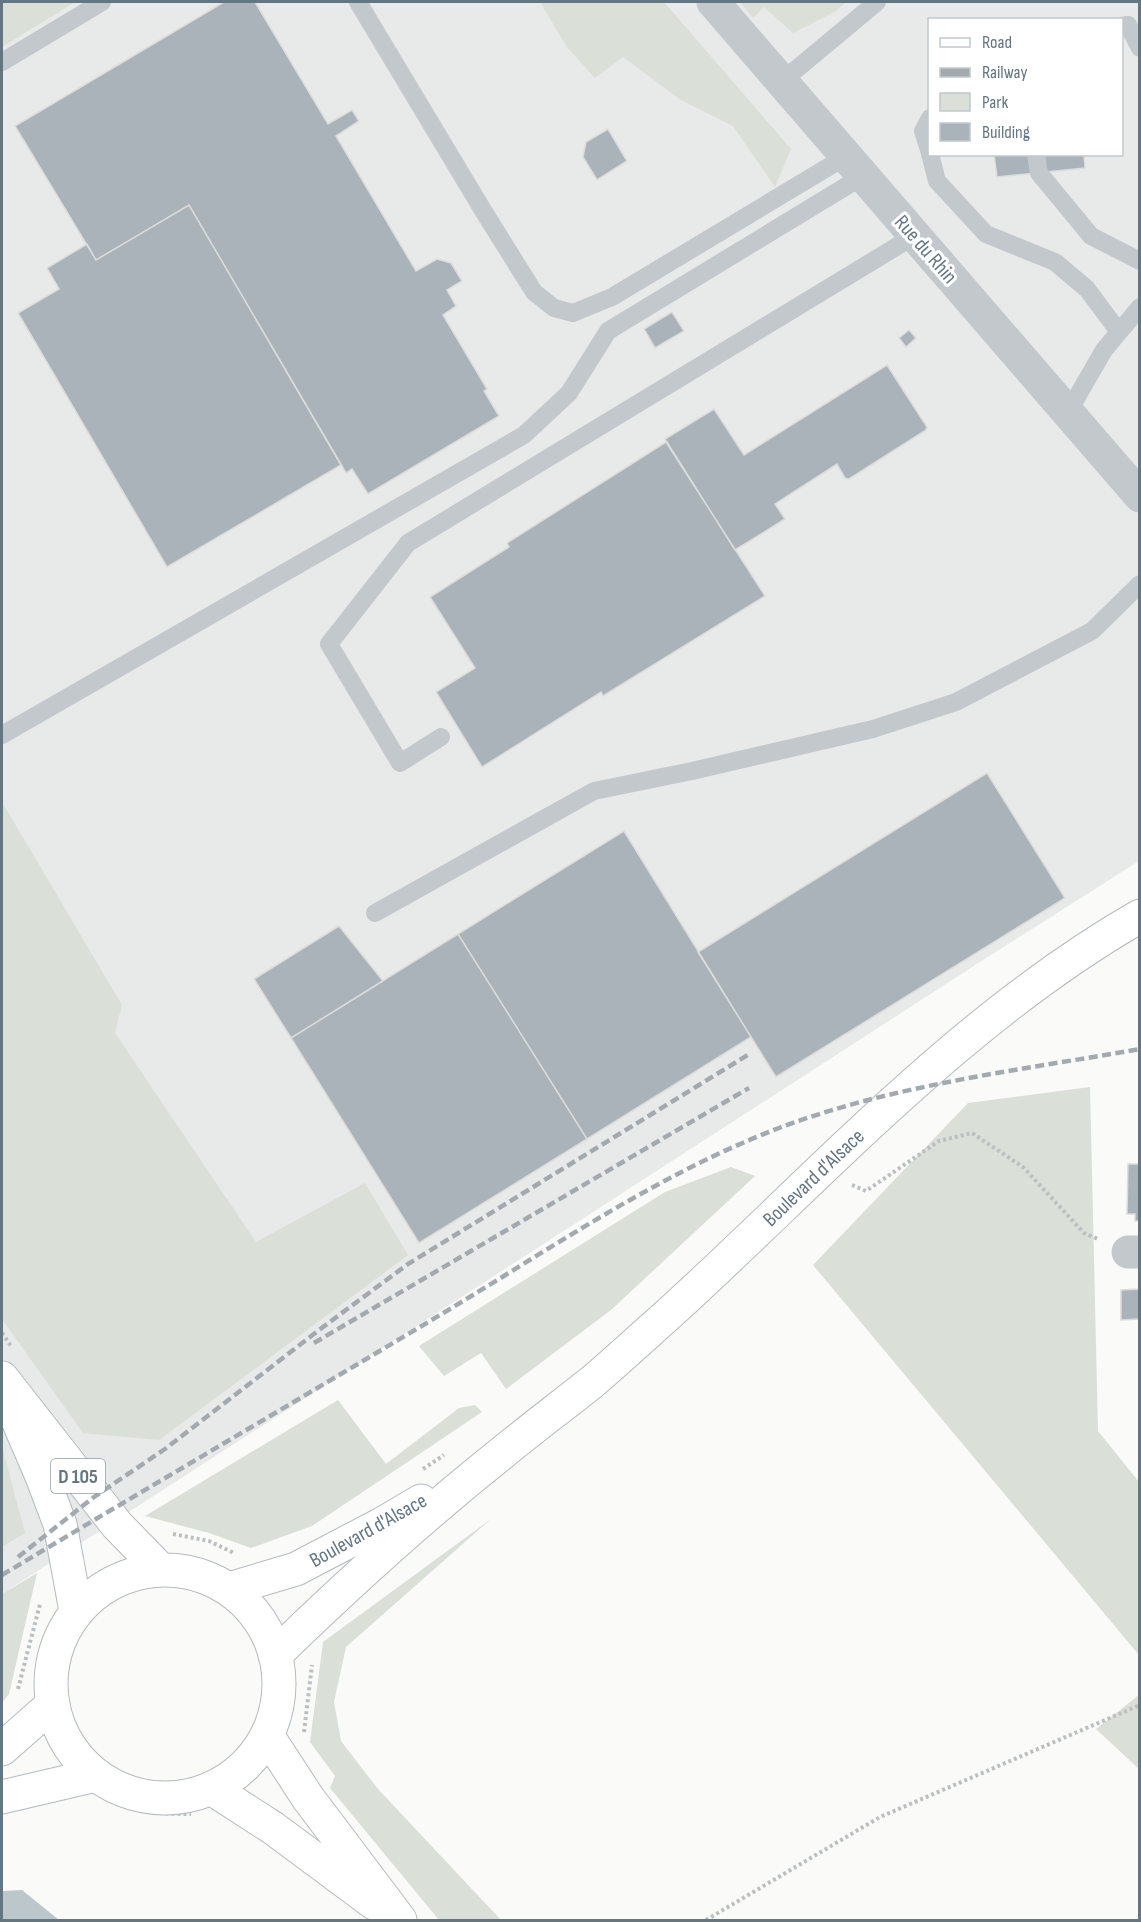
<svg xmlns="http://www.w3.org/2000/svg" width="1141" height="1922" font-family="'Sofia Sans Condensed',sans-serif">
<style>
.built{fill:#e8e9e9;fill-rule:evenodd}
.green{fill:#dadfd7}
.water{fill:#bbc7cb}
.building{fill:#aab3b9;stroke:#dcdcda;stroke-width:1.5}
.lines{fill:none;stroke-linecap:round;stroke-linejoin:round}
.secondary-casing{stroke:#b3babf;stroke-width:35}
.primary-casing{stroke:#b5babe;stroke-width:35}
.path{stroke:#bbbfc2;stroke-width:4;stroke-dasharray:3 3;stroke-linecap:butt}
.lane{stroke:#c3c8cc;stroke-width:18}
.street{stroke:#c3c8cc;stroke-width:33}
.secondary{stroke:#fff;stroke-width:33}
.primary{stroke:#fff;stroke-width:33}
.rail{stroke:#a2aab0;stroke-width:4.5;stroke-dasharray:9 4.5;stroke-linecap:butt}
.labels{text-anchor:middle;stroke-width:6;stroke-linejoin:round;paint-order:stroke}
.shield{fill:#fff;stroke:#939fa8;stroke-width:1.5}
.shield-label{font-size:20px;font-weight:bold;fill:#657683}
.street-label{font-size:21px;fill:#657683;stroke:#fff}
</style>
<rect width="100%" height="100%" fill="#fafaf8"/>
<path class="built" d="M2,2H1139V861L980,962L2,1594ZM930,20H1122V154H930Z"/>
<path class="green" d="M2,2H75L2,47Z
M540,2H664L791,149L775,187L733,126L681,100L623,57L595,78L567,47Z
M740,2H846L836,11L793,33L764,7L753,18Z
M2,802L122,1005L115,1033L256,1242L365,1183L408,1255L159,1440L83,1433L2,1319Z
M1090,1087L1098,1431L1139,1482V1655L813,1265L968,1103Z
M731,1167L755,1176L611,1310L506,1389L481,1353L444,1376L419,1346L665,1192Z
M338,1400L386,1464L459,1408L475,1405L482,1412L312,1526L251,1548L209,1533L145,1516Z
M2,1447L25,1533L2,1547Z
M491,1519L346,1647L334,1702L341,1741L378,1789L501,1920H439L330,1788L335,1776L310,1742L323,1642Z
M37,1573L9,1694L2,1703V1594Z
M1139,1695V1769L1096,1729Z"/>
<path class="water" d="M22,1890L59,1920H2V1891Z"/>
<path class="building" d="M224,2H255L328,124L352,110L359,121L336,136L416,271L437,259L451,263L462,281L447,290L456,306L443,315L487,389L484,391L499,416L368,494L352,469L346,473L189,205L96,260L15,126Z
M608,129L627,161L597,180L583,157L586,142Z
M994,154H1084L1085,168L997,177Z
M189,205L341,465L167,567L18,313L59,289L47,268L87,244L96,260Z
M672,312L684,331L655,348L644,329Z
M909,330L916,338L906,347L899,338Z
M887,365L927,427L926,430L849,479L845,478L837,464L775,504L785,519L735,550L665,439L714,409L744,455Z
M666,442L765,596L603,696L601,692L482,767L436,692L475,668L430,597L509,547L507,543Z
M987,773L1065,898L776,1077L698,952Z
M624,831L751,1037L587,1139L458,934Z
M339,926L383,981L291,1038L254,979Z
M458,934L587,1139L419,1243L291,1038Z
M1128,1164H1140V1221H1135V1214H1127Z
M1140,1289V1319L1121,1320V1290Z"/>
<g class="lines">
<defs>
<g id="secondary">
<path d="M229,1589L296,1569L382,1524L421,1501"/>
<path id="s1" d="M275,1655C348,1584 423,1516 502,1453C531,1429 562,1406 592,1382C619,1359 646,1334 673,1310C823,1173 962,1018 1140,916"/>
<path d="M2,1749L53,1704"/>
<path d="M2,1797L96,1775"/>
</g>
<path id="primary" d="M2,1378L117,1525L160,1569
M16,1416L41,1474L60,1524L76,1611
M51 1684a114 114 0 1 1 228 0a114 114 0 1 1-228 0Z
M267,1735L308,1798L400,1920
M211,1788L273,1828L374,1903"/>
</defs>
<use href="#secondary" class="secondary-casing"/>
<use href="#primary" class="primary-casing"/>
<path class="path" d="M852,1185L866,1191L939,1141L972,1133L1023,1167L1084,1233L1098,1239
M2,1333L11,1346
M423,1469L444,1455
M173,1534L209,1541L234,1553
M18,1689L40,1604
M304,1732L312,1665
M113,1802C138,1813 164,1814 191,1814
M706,1920L880,1817L1140,1705"/>
<path class="lane" d="M358,2L484,212L534,292L554,308L573,313L612,297L845,157
M1122,26L1128,25L1140,48
M2,62L102,2
M781,82L877,2
M930,118L923,131L930,153
M930,154L937,181L986,234L1055,262L1087,289L1119,332
M1036,154L1039,173L1091,236L1140,261
M1067,414L1104,350L1140,307
M2,735L524,435L569,393L608,331L863,176
M441,737L400,763L329,644L408,543L914,236
M375,913L594,791L692,771L873,729L956,702L1092,631L1140,584"/>
<path class="street" d="M713,2L1140,496
M1128,1252H1140"/>
<use href="#secondary" class="secondary"/>
<use href="#primary" class="primary"/>
<path class="rail" d="M314,1343L749,1088
M18,1557L94,1497L165,1449L323,1327L408,1264L751,1053
M2,1575C149,1487 298,1400 445,1312C553,1247 661,1173 779,1128C892,1085 1021,1070 1140,1049"/>
</g>
<g class="labels">
<rect class="shield" x="51" y="1459" width="54" height="34" rx="4.5"/>
<g class="shield-label">
<text x="78" y="1483">D 105</text>
</g>
<g class="street-label">
<text transform="translate(926 249) rotate(49)" y="7">Rue du Rhin</text>
<text dy="7" stroke="none"><textPath href="#s1" startOffset="720">Boulevard d'Alsace</textPath></text>
<text transform="translate(368 1530) rotate(-29)" y="7">Boulevard d'Alsace</text>
</g>
</g>
<rect width="1141" height="1922" fill="none" stroke="#657683" stroke-width="6"/>
<rect x="928" y="18" width="195" height="138" fill="#ffffff" stroke="#c1c8cd" stroke-width="1.5"/>
<rect x="940" y="38" width="30" height="9" fill="#ffffff" stroke="#c1c8cd" stroke-width="1.5"/>
<text x="982" y="48" font-size="18" fill="#657683">Road</text>
<rect x="940" y="68" width="30" height="9" fill="#a2aab0" stroke="#c1c8cd" stroke-width="1.5"/>
<text x="982" y="78" font-size="18" fill="#657683">Railway</text>
<rect x="940" y="93" width="30" height="18" fill="#dadfd7" stroke="#c1c8cd" stroke-width="1.5"/>
<text x="982" y="108" font-size="18" fill="#657683">Park</text>
<rect x="940" y="123" width="30" height="18" fill="#aab3b9" stroke="#c1c8cd" stroke-width="1.5"/>
<text x="982" y="138" font-size="18" fill="#657683">Building</text>
</svg>
